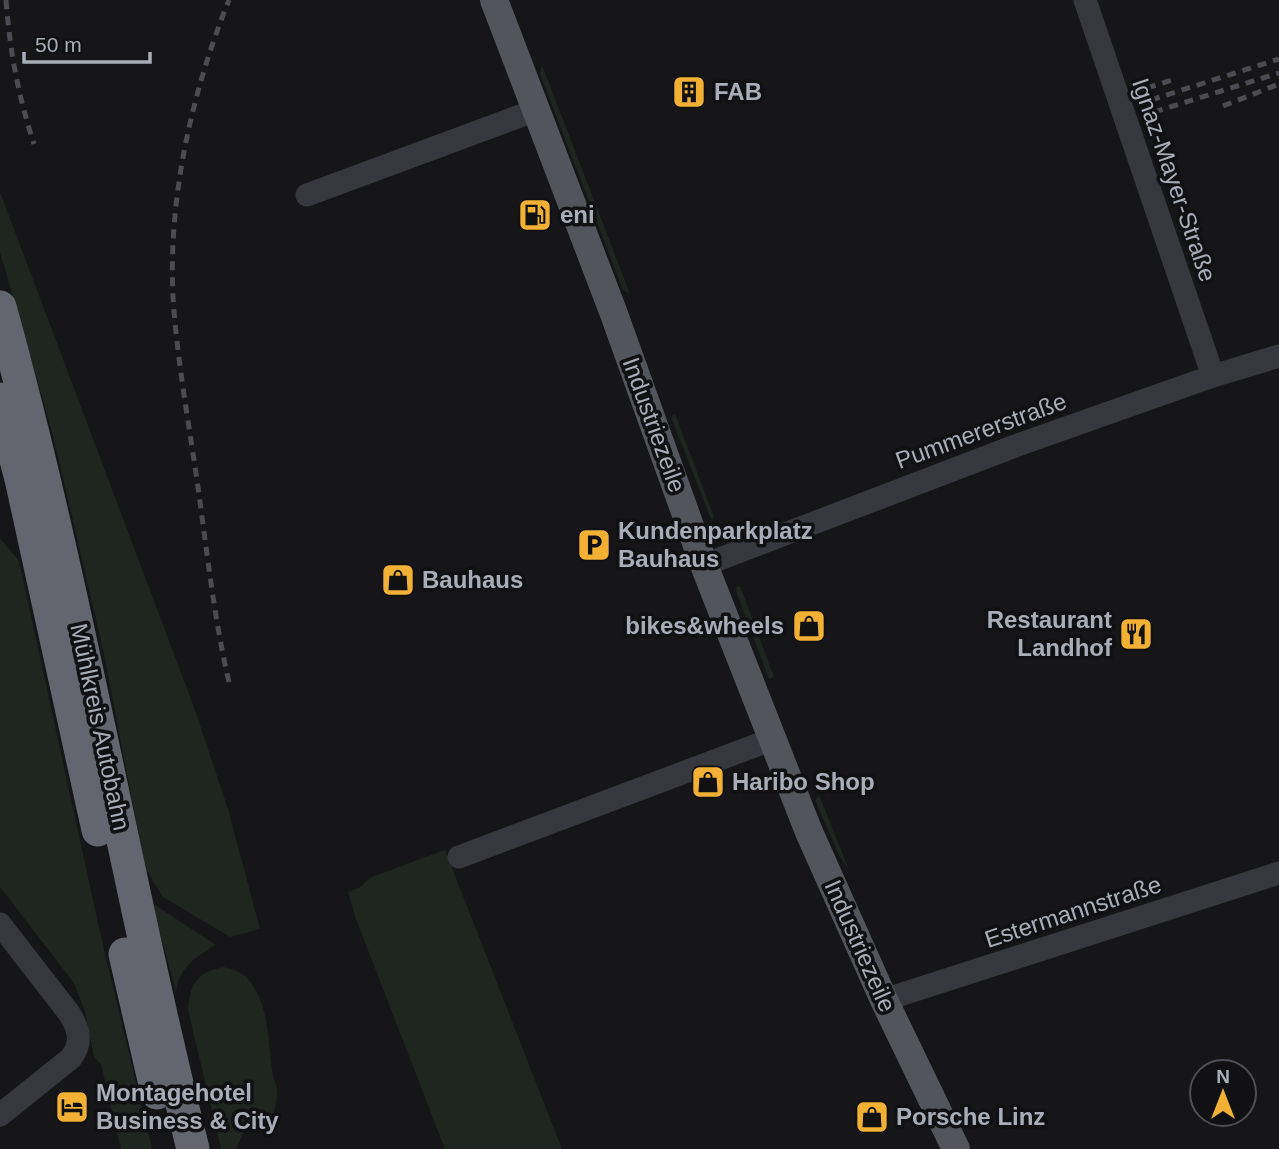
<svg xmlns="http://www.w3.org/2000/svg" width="1279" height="1149" font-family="Helvetica,sans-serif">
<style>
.green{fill:#1e261f}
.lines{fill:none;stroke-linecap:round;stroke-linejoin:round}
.minor{stroke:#37383d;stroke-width:23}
.major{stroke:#53555c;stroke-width:28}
.highway{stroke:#63666e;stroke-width:33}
.rail{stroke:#4a4c52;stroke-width:5;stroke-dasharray:9 7;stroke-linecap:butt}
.labels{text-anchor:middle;stroke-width:7;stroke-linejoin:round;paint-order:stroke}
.poi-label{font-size:24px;font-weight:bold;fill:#a8adb8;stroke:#111113;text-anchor:start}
.street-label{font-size:24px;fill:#a8adb8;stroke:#111113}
</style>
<rect width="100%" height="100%" fill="#161618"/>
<path class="green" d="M542,65L630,294L623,290L540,74Z
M0,192L194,707L228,809L260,929L230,937L163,897L145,868L104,654L53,435L0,252Z
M675,414L714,517L711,519L671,417Z
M0,538L19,561L102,941L152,1149H121L101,1064L94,1057L85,1011L74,983L0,887Z
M740,586L774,677L769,679L737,594L736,587Z
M819,795L849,870L839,855L815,800Z
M445,850L562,1149H445L356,919L348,892L361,887L369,878Z
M152,903L216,945C195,957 179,968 176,992Z
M224,967C233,970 242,972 248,979C269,1004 268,1040 272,1069C273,1079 278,1086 277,1096C276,1106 273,1115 270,1123C261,1130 256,1130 246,1127L236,1149H221L188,1010C190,983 197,972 224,967Z"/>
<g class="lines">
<path class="minor" d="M1085,0L1213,376
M307,195L536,110
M704,565L1015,446L1213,376L1279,356
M459,857L773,739
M0,924L69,1013C79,1029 83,1042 71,1058L0,1115
M884,1000L1279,873"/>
<path class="major" d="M494,0L614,314L704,565L809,832L884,1000L956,1149"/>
<path class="highway" d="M0,307C77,585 123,870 193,1149
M0,399L21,479L98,830
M125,954L157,1093"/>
<path class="rail" d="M6,0C10,52 18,95 34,144
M1147,88L1175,79
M1151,100L1279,59
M1223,106L1279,84
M1154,112L1279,73
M229,682C214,618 207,552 198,487C189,424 177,360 173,297C168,198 192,91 229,0"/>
</g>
<defs>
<symbol id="building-square" viewBox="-11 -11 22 22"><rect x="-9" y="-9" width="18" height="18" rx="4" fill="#f2b134" stroke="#111113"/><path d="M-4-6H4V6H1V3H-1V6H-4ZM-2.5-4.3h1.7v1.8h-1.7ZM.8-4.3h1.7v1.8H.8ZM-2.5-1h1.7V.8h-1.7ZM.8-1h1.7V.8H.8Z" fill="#111"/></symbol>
<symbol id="fuel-square" viewBox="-11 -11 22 22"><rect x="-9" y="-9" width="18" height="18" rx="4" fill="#f2b134" stroke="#111113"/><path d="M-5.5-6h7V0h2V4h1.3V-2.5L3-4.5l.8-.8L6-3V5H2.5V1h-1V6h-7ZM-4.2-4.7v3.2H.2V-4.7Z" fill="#111"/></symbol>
<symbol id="parking-square" viewBox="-11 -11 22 22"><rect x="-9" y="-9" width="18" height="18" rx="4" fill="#f2b134" stroke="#111113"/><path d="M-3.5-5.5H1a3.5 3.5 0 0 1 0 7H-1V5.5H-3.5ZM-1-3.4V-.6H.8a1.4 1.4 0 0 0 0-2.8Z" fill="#111"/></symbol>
<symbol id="shop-square" viewBox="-11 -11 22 22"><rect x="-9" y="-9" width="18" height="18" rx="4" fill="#f2b134" stroke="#111113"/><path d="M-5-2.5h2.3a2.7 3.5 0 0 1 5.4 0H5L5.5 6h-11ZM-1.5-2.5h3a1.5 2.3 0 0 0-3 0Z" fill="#111"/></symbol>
<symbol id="restaurant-square" viewBox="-11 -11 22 22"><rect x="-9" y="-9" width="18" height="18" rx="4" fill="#f2b134" stroke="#111113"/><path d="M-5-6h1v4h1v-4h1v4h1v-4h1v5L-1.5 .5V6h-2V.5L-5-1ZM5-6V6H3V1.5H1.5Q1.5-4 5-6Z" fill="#111"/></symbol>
<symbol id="hotel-square" viewBox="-11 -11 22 22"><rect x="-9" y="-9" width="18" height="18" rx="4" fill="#f2b134" stroke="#111113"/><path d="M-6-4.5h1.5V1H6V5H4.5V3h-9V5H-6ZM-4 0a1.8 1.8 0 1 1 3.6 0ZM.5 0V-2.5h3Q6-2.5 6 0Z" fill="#111"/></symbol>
</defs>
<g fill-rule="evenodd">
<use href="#building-square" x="670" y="73" width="38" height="38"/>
<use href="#fuel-square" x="516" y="196" width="38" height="38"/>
<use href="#parking-square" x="575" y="526" width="38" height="38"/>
<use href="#shop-square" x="379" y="561" width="38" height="38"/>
<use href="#shop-square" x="790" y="607" width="38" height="38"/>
<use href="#restaurant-square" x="1117" y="615" width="38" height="38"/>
<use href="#shop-square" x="689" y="763" width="38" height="38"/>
<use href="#hotel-square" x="53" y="1088" width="38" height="38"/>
<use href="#shop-square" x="853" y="1098" width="38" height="38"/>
</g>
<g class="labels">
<g class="poi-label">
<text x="714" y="100">FAB</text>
<text x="560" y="223">eni</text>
<text x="618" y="539">Kundenparkplatz<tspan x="618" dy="28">Bauhaus</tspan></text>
<text x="422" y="588">Bauhaus</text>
<text x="1112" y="628" text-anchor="end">Restaurant<tspan x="1112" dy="28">Landhof</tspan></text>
<text x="784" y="634" text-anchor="end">bikes&amp;wheels</text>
<text x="732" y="790">Haribo Shop</text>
<text x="96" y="1101">Montagehotel<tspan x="96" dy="28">Business &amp; City</tspan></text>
<text x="896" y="1125">Porsche Linz</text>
</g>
<g class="street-label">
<text transform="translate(1174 180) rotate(71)" y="8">Ignaz-Mayer-Straße</text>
<text transform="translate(654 425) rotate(70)" y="8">Industriezeile</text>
<text transform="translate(981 431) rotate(-20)" y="8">Pummererstraße</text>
<text transform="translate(100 727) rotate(78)" y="8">Mühlkreis Autobahn</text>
<text transform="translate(1073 912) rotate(-18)" y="8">Estermannstraße</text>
<text transform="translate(860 946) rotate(66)" y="8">Industriezeile</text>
</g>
</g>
<g transform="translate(1223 1093)"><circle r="33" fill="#111113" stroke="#4d4f55" stroke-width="2"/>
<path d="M0-5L12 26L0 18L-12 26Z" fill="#f2b134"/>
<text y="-10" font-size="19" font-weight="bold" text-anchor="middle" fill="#a8adb8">N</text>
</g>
<path d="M24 52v10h126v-10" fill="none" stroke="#a8adb8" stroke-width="3.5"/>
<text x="35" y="52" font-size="21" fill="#a8adb8" stroke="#111113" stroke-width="5" paint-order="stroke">50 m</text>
</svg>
